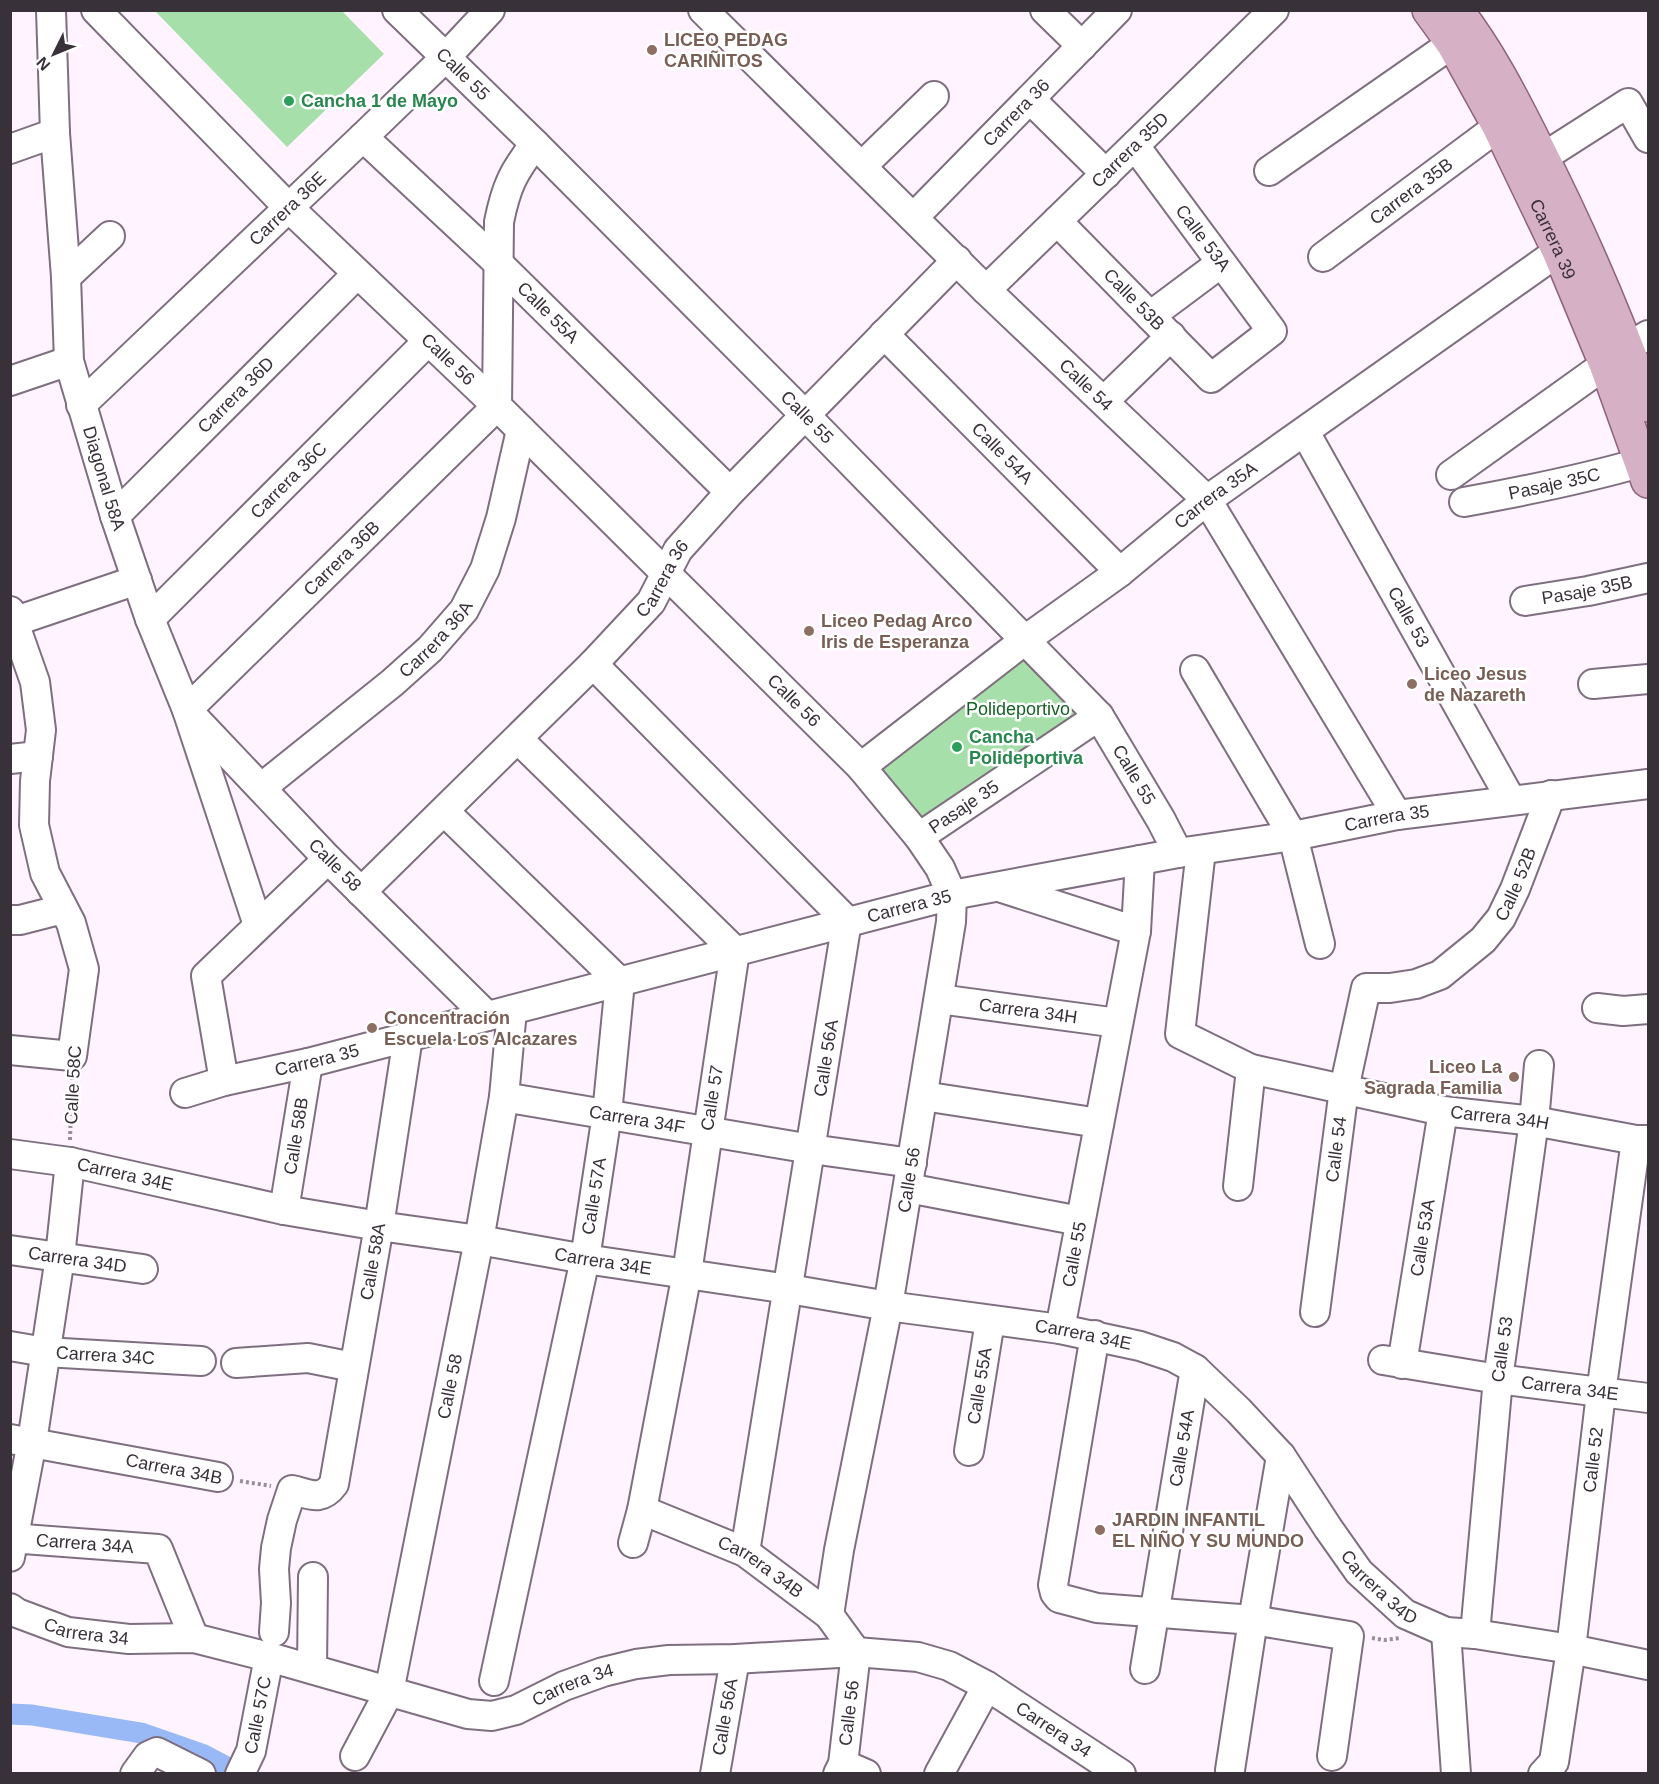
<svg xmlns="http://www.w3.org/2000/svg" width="1659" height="1784" font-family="Helvetica,sans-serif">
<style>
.green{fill:#a7dfaa}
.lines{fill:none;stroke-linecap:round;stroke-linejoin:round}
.canal{stroke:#98b8f6;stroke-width:21}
.minor-casing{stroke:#7f6e80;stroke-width:32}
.major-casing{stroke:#8e617a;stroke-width:36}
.path{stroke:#978e98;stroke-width:4;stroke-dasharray:3 3;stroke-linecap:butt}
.minor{stroke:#fff;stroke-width:28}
.major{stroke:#d6b0c4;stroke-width:33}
.education-dot{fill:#8d6e63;stroke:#fff;stroke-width:2}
.leisure-dot{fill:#2e9e5b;stroke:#fff;stroke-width:2}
.labels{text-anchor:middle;stroke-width:5;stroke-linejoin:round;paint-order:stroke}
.education-label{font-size:18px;font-weight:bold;fill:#785e54;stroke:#fff;text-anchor:start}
.street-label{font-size:18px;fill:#393139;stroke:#fff}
.leisure-label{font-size:18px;font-weight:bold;fill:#27864d;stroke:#fff;text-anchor:start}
.park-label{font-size:18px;fill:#156225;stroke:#fff}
</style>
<rect width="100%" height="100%" fill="#fef3ff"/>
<path class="green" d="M155,11H342L384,54L287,147Z
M1025,640L1099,716L919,837L861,767Z"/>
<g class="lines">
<path class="canal" d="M10,1714L32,1715L141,1733L204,1755L240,1774"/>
<defs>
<g id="minor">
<path id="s1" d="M51,10L55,133L66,277L69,361L115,516L150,619L187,710L258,925"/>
<path id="s2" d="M96,10L288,207L497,406L861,767L919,837L940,868L952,895L951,922L888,1306L839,1550L829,1615"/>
<path id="s3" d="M397,10L535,144L805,415L1099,716L1161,820L1178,853"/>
<path id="s4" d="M703,10L986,290L1207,500L1397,815"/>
<path d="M1045,10L1082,46"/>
<path d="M1030,99L1106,174"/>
<path id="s5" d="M363,137L497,262L730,492"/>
<path d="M10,149L55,133"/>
<path d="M1542,158L1628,103L1648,138"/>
<path d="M862,166L934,96"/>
<path d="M1269,171L1453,43"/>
<path id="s6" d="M914,217L1117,10"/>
<path id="s7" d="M1057,221L1211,378L1272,331L1135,146"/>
<path id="s8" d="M1323,257L1499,126"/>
<path d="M66,277L110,236"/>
<path id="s9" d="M986,290L1274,10"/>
<path d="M1150,316L1221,263"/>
<path id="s10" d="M884,334L1120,572"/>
<path d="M1626,348L1648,335"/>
<path d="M10,381L69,361"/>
<path d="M1104,401L1171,336"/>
<path id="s11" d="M81,405L363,137L446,57L490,10"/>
<path id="s12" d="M1305,432L1511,800"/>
<path d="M1451,475L1606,364"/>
<path id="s13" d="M1464,502C1525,491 1584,479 1643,462"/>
<path id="s14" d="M115,516L357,274"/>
<path id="s15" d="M1525,601L1588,591L1648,578"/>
<path d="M10,611L35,682L41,730L35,781L34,825L45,873L71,923L84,969L72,1056L10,1050"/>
<path id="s16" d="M150,619L428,341"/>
<path d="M10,623L137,580"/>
<path d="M593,664L847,921L745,1552"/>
<path d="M1195,670L1293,836L1320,944"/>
<path d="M1593,684L1648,679"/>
<path d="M518,739L735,951L687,1273L642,1510L633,1543"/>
<path d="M10,759L38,756"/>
<path id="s17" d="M861,767L1025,640L1120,572L1207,500L1576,239"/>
<path id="s18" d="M261,788L392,683L430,649L464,610L485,569L501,518L521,430"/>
<path d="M445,812L620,982L607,1114L585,1259L494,1681"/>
<path id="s19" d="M919,837L1099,716"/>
<path id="s20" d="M1201,850L1180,1034L1251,1069L1443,1111L1534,1121L1636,1140H1648"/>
<path d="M1002,888L1136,931"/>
<path id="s21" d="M361,892L593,664L651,602L678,550L730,492L957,260"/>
<path d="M10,920H20L63,909"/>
<path id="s22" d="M939,999L1118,1023"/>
<path d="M1597,1008L1623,1011L1648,1009"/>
<path id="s23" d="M487,1016L328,859L187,710L497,406L499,222C506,187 513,172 535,144"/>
<path d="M224,1081L206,976L328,859"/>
<path id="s24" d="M185,1093L224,1081L308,1063L952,895L1178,853L1293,836L1397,815L1648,784"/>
<path d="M923,1096L1099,1123"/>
<path id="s25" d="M504,1097L811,1149L912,1163"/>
<path id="s26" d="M10,1154L70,1162L284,1210L379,1226L479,1240L585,1259L789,1289L888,1306L1060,1329L1140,1346L1173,1357L1195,1369L1239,1411L1281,1456L1328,1528L1359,1572L1405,1614L1446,1632L1475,1634L1571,1649L1648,1665"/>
<path d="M1238,1186L1251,1069"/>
<path d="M908,1188L1080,1221"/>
<path id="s27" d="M284,1210L308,1063"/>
<path id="s28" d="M10,1250L143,1269"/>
<path id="s29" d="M1315,1312L1344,1089L1366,988H1390L1416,984L1440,975L1483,940L1501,918L1515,889L1551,795"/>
<path id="s30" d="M1060,1329L1136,931L1140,860"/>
<path d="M1095,1335L1053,1585L1055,1593L1059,1598L1097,1608L1253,1620L1349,1636L1332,1756"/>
<path id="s31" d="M10,1346L45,1352L201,1361"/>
<path id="s32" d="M1383,1360L1498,1379L1648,1398"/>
<path d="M236,1363L308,1358L353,1367"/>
<path id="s33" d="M1402,1364L1443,1111"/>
<path d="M10,1439L218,1477"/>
<path id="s34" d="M969,1451L990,1321"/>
<path id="s35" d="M642,1510L745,1552L829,1615L856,1652L843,1764L838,1774"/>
<path id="s36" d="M10,1538L158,1549L194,1638"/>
<path d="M10,1557L32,1442L60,1257L70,1162"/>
<path id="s37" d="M10,1608L17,1613L68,1632L129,1639L194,1638L269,1657L468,1714L492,1716L516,1710L564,1686L603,1672L636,1664L669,1660L735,1659L856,1652L918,1657L949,1666L987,1686L1121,1774"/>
<path id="s38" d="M274,1632L276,1603L274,1569L276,1548L282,1520L292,1490C310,1494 321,1502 334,1484L379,1226L408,1037"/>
<path d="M1446,1632L1456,1774"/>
<path id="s39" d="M1475,1634L1498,1379L1534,1121L1539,1065"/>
<path d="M312,1669L313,1577"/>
<path id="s40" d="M1145,1669L1195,1369"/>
<path id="s41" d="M355,1756L389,1692L479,1240L504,1097L512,1010"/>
<path d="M843,1764L866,1774"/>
<path d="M1230,1770L1253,1620L1281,1456"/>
<path d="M135,1774L148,1756L157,1752L201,1774"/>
<path id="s42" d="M240,1774L251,1751L269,1657"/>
<path id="s43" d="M715,1774L735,1659"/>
<path d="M939,1774L987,1686"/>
<path id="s44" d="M1543,1774L1554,1762L1571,1649L1601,1393L1636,1140"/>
</g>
<g id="major">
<path id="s45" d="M1429,10L1453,43L1499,126L1559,251L1606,364L1648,481"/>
<path d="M1456,10C1488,51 1512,98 1535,144C1578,228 1616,316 1648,405"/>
</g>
</defs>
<use href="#minor" class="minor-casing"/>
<use href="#major" class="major-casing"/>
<path class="path" d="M70,1140L72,1079
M240,1481L271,1486
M1372,1638L1384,1640L1400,1638"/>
<use href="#minor" class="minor"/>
<use href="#major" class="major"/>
</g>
<g class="education-dot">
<circle cx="652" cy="50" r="6"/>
<circle cx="809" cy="631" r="6"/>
<circle cx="1412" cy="684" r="6"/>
<circle cx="372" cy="1028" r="6"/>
<circle cx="1514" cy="1077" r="6"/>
<circle cx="1100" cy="1530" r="6"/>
</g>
<g class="leisure-dot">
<circle cx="289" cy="101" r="6"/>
<circle cx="957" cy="747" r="6"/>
</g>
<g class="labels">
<g class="education-label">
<text x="664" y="46">LICEO PEDAG<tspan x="664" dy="21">CARIÑITOS</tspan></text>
<text x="821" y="627">Liceo Pedag Arco<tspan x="821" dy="21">Iris de Esperanza</tspan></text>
<text x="1424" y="680">Liceo Jesus<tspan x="1424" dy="21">de Nazareth</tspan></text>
<text x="384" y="1024">Concentración<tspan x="384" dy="21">Escuela Los Alcazares</tspan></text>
<text x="1502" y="1073" text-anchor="end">Liceo La<tspan x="1502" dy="21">Sagrada Familia</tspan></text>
<text x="1112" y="1526">JARDIN INFANTIL<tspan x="1112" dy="21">EL NIÑO Y SU MUNDO</tspan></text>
</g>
<g class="street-label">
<text dy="6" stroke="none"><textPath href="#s3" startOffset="92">Calle 55</textPath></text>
<text dy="6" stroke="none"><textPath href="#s6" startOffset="146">Carrera 36</textPath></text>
<text dy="6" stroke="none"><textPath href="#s9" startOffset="201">Carrera 35D</textPath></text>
<text dy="6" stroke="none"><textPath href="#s8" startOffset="110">Carrera 35B</textPath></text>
<text dy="6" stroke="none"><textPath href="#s11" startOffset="285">Carrera 36E</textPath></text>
<text transform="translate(1203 238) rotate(53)" y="6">Calle 53A</text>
<text dy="6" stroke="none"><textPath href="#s45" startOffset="261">Carrera 39</textPath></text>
<text dy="6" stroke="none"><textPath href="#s7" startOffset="110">Calle 53B</textPath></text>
<text dy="6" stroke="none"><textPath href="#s5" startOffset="255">Calle 55A</textPath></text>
<text dy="6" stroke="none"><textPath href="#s2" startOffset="496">Calle 56</textPath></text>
<text dy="6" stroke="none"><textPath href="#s4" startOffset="536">Calle 54</textPath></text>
<text dy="6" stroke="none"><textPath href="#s14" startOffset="171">Carrera 36D</textPath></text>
<text dy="6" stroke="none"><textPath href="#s3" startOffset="578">Calle 55</textPath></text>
<text dy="6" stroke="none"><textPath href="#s10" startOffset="168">Calle 54A</textPath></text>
<text dy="6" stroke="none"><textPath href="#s1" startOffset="474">Diagonal 58A</textPath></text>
<text dy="6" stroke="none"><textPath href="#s16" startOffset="196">Carrera 36C</textPath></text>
<text dy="6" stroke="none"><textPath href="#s13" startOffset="92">Pasaje 35C</textPath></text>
<text dy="6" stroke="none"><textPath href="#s17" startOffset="447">Carrera 35A</textPath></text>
<text dy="6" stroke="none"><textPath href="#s23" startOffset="645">Carrera 36B</textPath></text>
<text dy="6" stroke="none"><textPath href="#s21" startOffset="436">Carrera 36</textPath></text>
<text dy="6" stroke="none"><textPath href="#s15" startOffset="63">Pasaje 35B</textPath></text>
<text dy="6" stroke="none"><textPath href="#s12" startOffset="212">Calle 53</textPath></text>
<text dy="6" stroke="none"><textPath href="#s18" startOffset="230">Carrera 36A</textPath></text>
<text dy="6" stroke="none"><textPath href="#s2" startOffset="982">Calle 56</textPath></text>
<text dy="6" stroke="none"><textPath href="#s3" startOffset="1064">Calle 55</textPath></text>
<text dy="6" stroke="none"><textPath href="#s19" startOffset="54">Pasaje 35</textPath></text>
<text dy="6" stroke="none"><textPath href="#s24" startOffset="1234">Carrera 35</textPath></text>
<text transform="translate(335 865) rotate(45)" y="6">Calle 58</text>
<text dy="6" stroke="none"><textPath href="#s29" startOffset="525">Calle 52B</textPath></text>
<text dy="6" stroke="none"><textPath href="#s24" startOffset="748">Carrera 35</textPath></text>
<text dy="6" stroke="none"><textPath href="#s22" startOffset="90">Carrera 34H</textPath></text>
<text transform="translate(826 1058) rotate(-81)" y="6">Calle 56A</text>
<text dy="6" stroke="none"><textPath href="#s24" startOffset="136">Carrera 35</textPath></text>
<text transform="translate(73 1085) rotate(-87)" y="6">Calle 58C</text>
<text transform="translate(712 1098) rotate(-81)" y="6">Calle 57</text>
<text dy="6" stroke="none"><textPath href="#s20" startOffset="518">Carrera 34H</textPath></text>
<text dy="6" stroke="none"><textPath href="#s25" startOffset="135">Carrera 34F</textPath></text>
<text dy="6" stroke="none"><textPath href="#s27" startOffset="75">Calle 58B</textPath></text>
<text dy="6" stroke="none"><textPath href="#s29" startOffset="164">Calle 54</textPath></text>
<text dy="6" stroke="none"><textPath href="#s26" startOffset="117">Carrera 34E</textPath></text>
<text transform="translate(909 1180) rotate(-81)" y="6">Calle 56</text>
<text transform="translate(594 1196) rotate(-81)" y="6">Calle 57A</text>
<text dy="6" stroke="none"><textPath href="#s33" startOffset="128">Calle 53A</textPath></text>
<text dy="6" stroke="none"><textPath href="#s30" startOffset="76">Calle 55</textPath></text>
<text dy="6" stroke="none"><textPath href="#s28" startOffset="68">Carrera 34D</textPath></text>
<text dy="6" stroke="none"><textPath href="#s38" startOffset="417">Calle 58A</textPath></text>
<text dy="6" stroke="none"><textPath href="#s26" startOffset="603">Carrera 34E</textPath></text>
<text dy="6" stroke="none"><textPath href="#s26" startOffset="1089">Carrera 34E</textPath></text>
<text dy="6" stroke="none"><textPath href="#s39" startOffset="286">Calle 53</textPath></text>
<text dy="6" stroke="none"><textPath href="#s31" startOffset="96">Carrera 34C</textPath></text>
<text dy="6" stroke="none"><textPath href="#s34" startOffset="66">Calle 55A</textPath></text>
<text dy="6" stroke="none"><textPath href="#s41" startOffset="384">Calle 58</textPath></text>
<text dy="6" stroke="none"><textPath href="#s32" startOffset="189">Carrera 34E</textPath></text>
<text dy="6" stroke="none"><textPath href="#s40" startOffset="224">Calle 54A</textPath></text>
<text dy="6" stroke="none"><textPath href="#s44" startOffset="321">Calle 52</textPath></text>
<text transform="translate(174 1469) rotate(11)" y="6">Carrera 34B</text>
<text dy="6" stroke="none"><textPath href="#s36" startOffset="75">Carrera 34A</textPath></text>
<text dy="6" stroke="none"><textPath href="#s35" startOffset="132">Carrera 34B</textPath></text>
<text dy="6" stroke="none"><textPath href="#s26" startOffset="1494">Carrera 34D</textPath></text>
<text dy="6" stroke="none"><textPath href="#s37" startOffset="81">Carrera 34</textPath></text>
<text dy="6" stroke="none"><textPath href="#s37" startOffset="585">Carrera 34</textPath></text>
<text transform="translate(849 1713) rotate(-83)" y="6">Calle 56</text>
<text dy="6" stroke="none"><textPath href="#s42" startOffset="62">Calle 57C</textPath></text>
<text dy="6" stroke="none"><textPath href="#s43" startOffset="58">Calle 56A</textPath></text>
<text dy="6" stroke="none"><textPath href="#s37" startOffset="1089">Carrera 34</textPath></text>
</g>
<g class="leisure-label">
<text x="301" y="107">Cancha 1 de Mayo</text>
<text x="969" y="743">Cancha<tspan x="969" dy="21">Polideportiva</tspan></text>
</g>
<g class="park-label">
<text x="1018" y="715">Polideportivo</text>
</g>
</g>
<rect width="1659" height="1784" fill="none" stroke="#393139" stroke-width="24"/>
<g transform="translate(54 54) rotate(227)" stroke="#ffffff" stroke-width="4.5" paint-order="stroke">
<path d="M0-4.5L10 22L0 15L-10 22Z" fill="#393139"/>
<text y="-9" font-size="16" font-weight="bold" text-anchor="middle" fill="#393139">N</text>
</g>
</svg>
